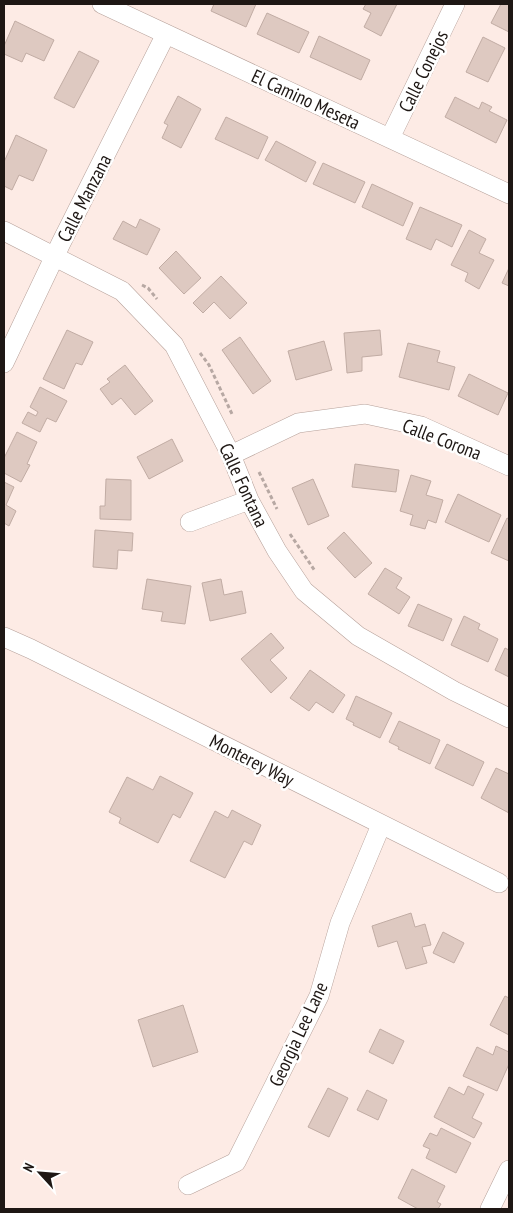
<svg xmlns="http://www.w3.org/2000/svg" width="513" height="1213" font-family="'PT Sans Narrow',sans-serif">
<style>
.building{fill:#dec9c1;stroke:#c1aca4}
.lines{fill:none;stroke-linecap:round;stroke-linejoin:round}
.street-casing{stroke:#b6a19a;stroke-width:20}
.path{stroke:#b7a8a3;stroke-width:3;stroke-dasharray:4 2.5;stroke-linecap:butt}
.street{stroke:#fff;stroke-width:19}
.labels{text-anchor:middle;stroke-width:5;stroke-linejoin:round;paint-order:stroke}
.street-label{font-size:19px;fill:#1e1714;stroke:#fff}
</style>
<rect width="100%" height="100%" fill="#fdebe5"/>
<path class="building" d="M214,4H256L246,27L211,11Z
M366,4H397L381,36L364,27L371,13L363,9Z
M501,4H509V32L491,23Z
M267,13L309,32L299,53L257,34Z
M15,21L54,40L44,61L26,53L22,62L4,54V46Z
M319,36L370,60L361,80L310,57Z
M483,37L505,48L488,82L466,72Z
M79,51L99,61L74,108L54,98Z
M178,96L201,109L181,148L162,138L168,125L164,123Z
M455,97L479,109L482,102L492,107L489,111L507,120L496,143L445,117Z
M226,117L268,137L258,159L215,139Z
M16,135L47,150L33,181L19,175L12,190L4,186V162Z
M276,141L316,162L306,182L265,160Z
M323,163L365,182L355,203L313,184Z
M372,184L413,203L403,226L362,207Z
M420,207L462,225L452,247L436,239L431,250L406,239Z
M140,219L160,229L147,255L113,239L123,221L136,228Z
M469,230L486,239L479,253L494,260L479,289L465,281L468,273L451,265Z
M176,251L201,278L184,294L159,268Z
M509,268V286L502,283Z
M221,276L247,303L230,319L214,302L203,313L193,303Z
M67,330L93,342L82,365L76,363L64,389L43,379Z
M380,330L382,355L362,357V371L347,373L344,333Z
M240,337L271,381L253,394L222,350Z
M324,341L332,370L296,380L288,351Z
M408,343L440,351L437,362L455,367L449,390L399,377Z
M125,365L153,401L135,415L121,398L112,405L100,389L110,382L107,379Z
M469,374L508,393L498,415L458,396Z
M40,387L67,401L56,422L47,418L40,432L22,423L28,412L36,416L38,412L30,407Z
M17,432L37,442L27,464L30,465L21,482L4,473V458Z
M172,439L183,461L149,479L137,457Z
M355,464L399,470L396,492L352,487Z
M411,475L431,481L426,495L443,500L436,523L428,520L425,529L410,525L413,515L400,511Z
M106,479L131,480V520L100,519V506H105Z
M313,479L329,516L308,525L292,488Z
M4,482L14,487L6,505L16,511L9,526L4,523Z
M458,494L501,515L489,542L445,522Z
M507,518L509,519V561L491,553Z
M95,530L133,533L132,551L118,550L117,569L93,567Z
M344,532L372,563L355,578L327,548Z
M385,568L402,578L396,588L410,597L399,614L368,594Z
M147,579L191,586L185,624L161,621L163,612L142,609Z
M221,579L224,595L242,591L246,613L210,621L202,583Z
M418,604L452,619L443,641L408,626Z
M464,616L480,624L478,629L498,639L488,662L451,645Z
M271,633L284,648L270,660L287,678L271,693L241,659Z
M505,648L509,650V677L495,670Z
M310,670L345,695L333,713L316,702L309,711L290,698Z
M356,696L392,713L380,738L353,725L354,723L346,719Z
M399,721L440,740L430,764L398,749L399,747L389,742Z
M447,744L484,762L473,786L435,768Z
M496,768L509,774V813L481,798Z
M160,776L193,793L180,818L173,814L158,843L119,823L121,818L109,812L127,777L153,790Z
M232,810L261,825L252,845L244,841L225,878L190,861L215,811L228,818Z
M411,913L415,927L425,924L431,945L422,947L427,963L406,969L397,941L378,947L372,926Z
M443,932L464,943L454,963L433,953Z
M505,996L509,998V1035L490,1025Z
M183,1005L198,1052L153,1067L138,1020Z
M380,1029L404,1041L393,1064L369,1052Z
M496,1046L509,1052V1064L497,1091L463,1076L477,1047L493,1055Z
M468,1086L484,1094L472,1118L482,1123L474,1138L434,1117L449,1087L464,1095Z
M328,1088L348,1098L329,1137L308,1127Z
M367,1090L387,1100L378,1120L357,1110Z
M441,1128L471,1143L456,1173L426,1158L430,1149L423,1146L430,1133L437,1136Z
M412,1169L445,1186L437,1202L441,1204L438,1209H418L398,1198Z"/>
<g class="lines">
<defs>
<path id="street" d="M102,4L509,194
M390,138L455,4
M4,231L122,291L174,345L231,455L249,500L277,551L304,591L358,636L454,691L509,718
M4,363L61,243L166,34
M231,455L298,423L365,414L421,426L509,466
M190,522L249,500
M4,637L31,649L499,883
M188,1185L236,1162L319,996L340,923L381,825
M490,1209L509,1170"/>
</defs>
<use href="#street" class="street-casing"/>
<path class="path" d="M142,285L148,288L157,299
M200,353L209,365L232,414
M259,472L277,509
M290,534L315,571"/>
<use href="#street" class="street"/>
</g>
<g class="labels">
<g class="street-label">
<text transform="translate(423 71) rotate(-64)" y="7">Calle Conejos</text>
<text transform="translate(306 99) rotate(25)" y="7">El Camino Meseta</text>
<text transform="translate(84 198) rotate(-63)" y="7">Calle Manzana</text>
<text transform="translate(442 439) rotate(21)" y="7">Calle Corona</text>
<text transform="translate(244 485) rotate(65)" y="7">Calle Fontana</text>
<text transform="translate(252 760) rotate(27)" y="7">Monterey Way</text>
<text transform="translate(298 1034) rotate(-65)" y="7">Georgia Lee Lane</text>
</g>
</g>
<rect width="513" height="1213" fill="none" stroke="#1e1714" stroke-width="10"/>
<g transform="translate(40 1173) rotate(296)" stroke="#ffffff" stroke-width="4" paint-order="stroke">
<path d="M0-4L9 19L0 12L-9 19Z" fill="#1e1714"/>
<text y="-8" font-size="14" font-weight="bold" text-anchor="middle" fill="#1e1714">N</text>
</g>
</svg>
